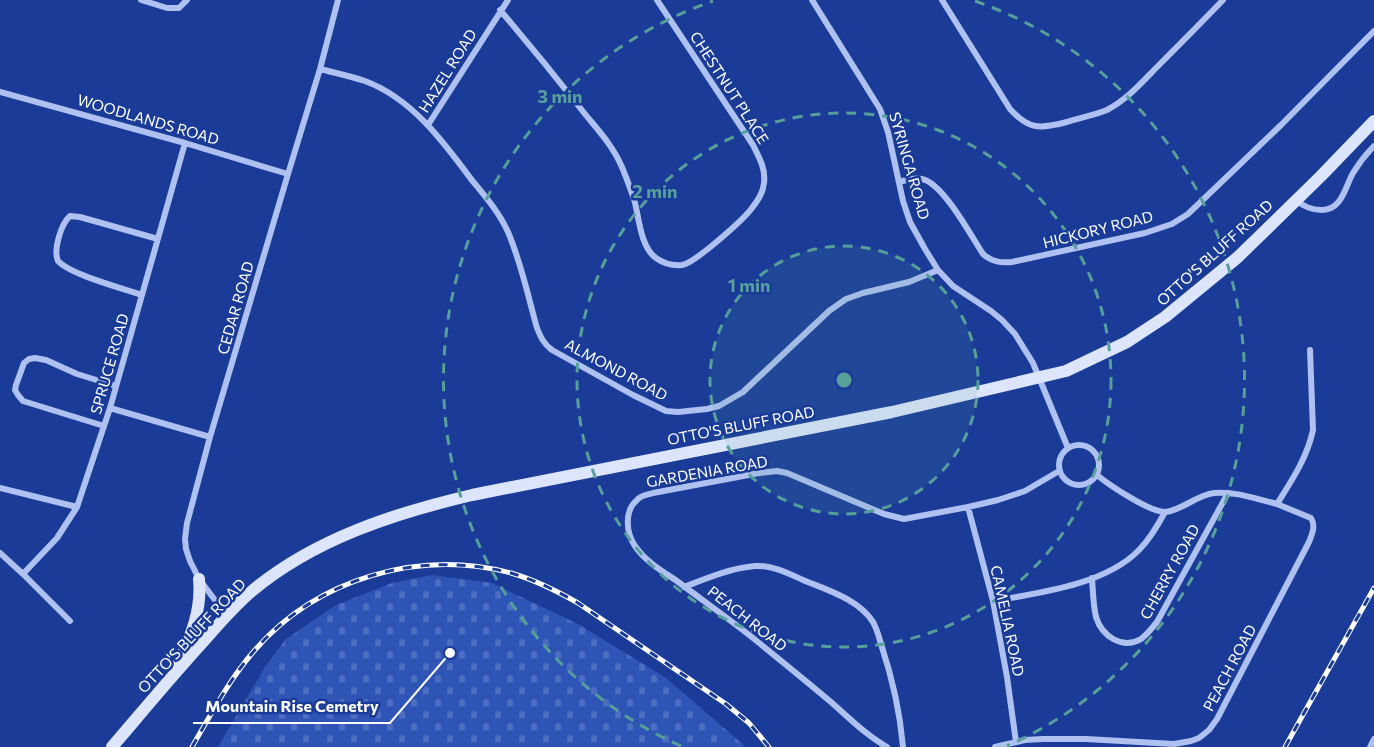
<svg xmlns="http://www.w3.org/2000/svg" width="1374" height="747" font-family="Commissioner,sans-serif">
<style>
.cemetery{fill:url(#cemetery-stones)}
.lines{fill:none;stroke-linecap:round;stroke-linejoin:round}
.minor{stroke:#aec1f1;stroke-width:6}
.secondary{stroke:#dce5fb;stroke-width:12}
.rail-casing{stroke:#fff;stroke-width:5}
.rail{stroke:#1a3c98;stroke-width:3;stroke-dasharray:9;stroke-linecap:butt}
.ring{fill:none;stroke:#579f9a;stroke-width:3;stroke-dasharray:10 8}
.labels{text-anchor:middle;stroke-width:5;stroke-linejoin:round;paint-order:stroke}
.street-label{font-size:15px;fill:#fff;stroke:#1a3c98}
.centre{fill:#579f9a;stroke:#1a3c98;stroke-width:3}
.ring-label{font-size:18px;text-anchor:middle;font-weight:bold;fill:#579f9a;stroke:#1a3c98;stroke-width:5;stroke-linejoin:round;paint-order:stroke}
.leader{fill:none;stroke:#fff;stroke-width:2}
.callout-dot{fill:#fff;stroke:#1a3c98;stroke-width:2}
.callout-label{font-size:16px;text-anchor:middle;font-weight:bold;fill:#fff;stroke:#1a3c98;stroke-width:5;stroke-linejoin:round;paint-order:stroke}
</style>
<defs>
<pattern id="cemetery-stones" width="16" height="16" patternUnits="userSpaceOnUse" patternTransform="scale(1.5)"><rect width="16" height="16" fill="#2e54b5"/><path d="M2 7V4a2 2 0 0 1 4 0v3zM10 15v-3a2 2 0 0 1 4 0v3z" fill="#4d6ec0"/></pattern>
</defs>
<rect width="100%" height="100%" fill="#1a3c98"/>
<path class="cemetery" d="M432,575L492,583L578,624L666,678L746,747H218L265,667L286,639L336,605L392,583Z"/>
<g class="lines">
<path class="minor" d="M141,0L167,8H179L187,0
M812,0L880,109L888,132L903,201L910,222L925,249L938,270L953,286L991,311L1002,320L1015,334L1033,363L1068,448
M942,0L1010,109C1029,130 1040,129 1067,122C1080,118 1094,115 1107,110C1127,100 1143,81 1159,65C1180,44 1202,22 1223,0
M500,10C528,43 555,76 581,109C595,127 612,144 621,165C626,176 630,188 634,199C639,216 640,247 656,258C663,263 673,266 682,265C695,263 743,220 752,208C758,200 763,193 764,183C766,169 759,157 753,145L657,0
M320,69C335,73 350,76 365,81C411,98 443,141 471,179C485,196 499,212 508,232C521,262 528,296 537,328C541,338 544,344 552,350L633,395L666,411L678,412L707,409L719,406L743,392L829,311L846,299L863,293L909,282L938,270
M0,92L185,143L288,174
M428,125L508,0
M899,182C907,180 914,177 922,179C943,183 971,236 983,254C992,262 1001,263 1012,262L1145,233L1172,224L1188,214L1281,125L1374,31
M1296,200C1304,207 1311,210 1322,210C1342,210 1345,187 1353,173C1359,163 1366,154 1374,146
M142,295C122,288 71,275 58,261C53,250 61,224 70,216L80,217L158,239
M110,408L210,437
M104,426L23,401L18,395L15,390L16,385L24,363L29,359L35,358L46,360L77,374L116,386
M1059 465a20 20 0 1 1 40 0a20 20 0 1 1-40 0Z
M1097,475C1109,485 1151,513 1166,512C1182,510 1197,495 1214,493C1236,491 1256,499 1277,504C1292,480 1307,458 1313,430L1310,350
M0,488L77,507
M968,507L993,601L1007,677L1016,742
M0,553L23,574L70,621
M23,574L57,538L77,507L110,408L185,143
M1092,578C1093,591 1093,604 1096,617C1102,636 1122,650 1141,639C1148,634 1152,628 1157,622L1228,493
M684,587C707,578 731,568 755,566C772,565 788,573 803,580C827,590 858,599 873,622C877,629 879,637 881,644C892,677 900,712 903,747
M993,601C1039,593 1105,585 1139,550C1150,539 1158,525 1165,512
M227,616L199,579L190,561L186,549L185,539L187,523L210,437L288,174L320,69L338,0
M887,747C866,735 849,718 831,702C805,680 779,659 753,638C728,618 702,600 677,581C662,571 645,561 635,546C626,533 624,511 637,500C641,495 648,495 653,493L759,473L777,471L787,473L884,514L904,519L968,507L998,500L1025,491L1059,471
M995,747L1025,740L1043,739H1086L1174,744L1191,741L1199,738L1209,730L1217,719L1309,542C1312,534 1316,526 1311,518L1277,504
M1370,747L1374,739"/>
<path class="secondary" d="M178,664C191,636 202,610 199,579
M112,747C142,712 171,677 202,643C218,625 234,606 252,591C314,539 395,513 472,495L892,412L1066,371L1127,342L1165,317L1238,257L1321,176L1374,121"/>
<defs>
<path id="rail" d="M192,747C211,714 229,680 254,651C317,578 419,549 511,573C535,580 557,591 578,603L726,704L749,723L769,747
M1285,747L1374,588"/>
</defs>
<use href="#rail" class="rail-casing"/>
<use href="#rail" class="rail"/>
</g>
<circle cx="844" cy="380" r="134" fill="#579f9a" fill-opacity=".12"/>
<g class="ring">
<circle cx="844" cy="380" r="134"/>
<circle cx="844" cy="380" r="267"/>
<path d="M681 746A401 401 0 0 1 713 1M975 1A401 401 0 0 1 1007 746"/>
</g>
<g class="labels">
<g class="street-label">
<text transform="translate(448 71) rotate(-58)" y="5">HAZEL ROAD</text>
<text transform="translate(729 88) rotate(57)" y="5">CHESTNUT PLACE</text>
<text transform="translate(148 120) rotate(16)" y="5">WOODLANDS ROAD</text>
<text transform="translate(909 166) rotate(74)" y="5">SYRINGA ROAD</text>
<text transform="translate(1098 230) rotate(-14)" y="5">HICKORY ROAD</text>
<text transform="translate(1215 253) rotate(-42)" y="5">OTTO'S BLUFF ROAD</text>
<text transform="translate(236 308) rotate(-74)" y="5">CEDAR ROAD</text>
<text transform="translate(110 364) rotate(-74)" y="5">SPRUCE ROAD</text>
<text transform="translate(616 370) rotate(28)" y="5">ALMOND ROAD</text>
<text transform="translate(741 426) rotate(-11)" y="5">OTTO'S BLUFF ROAD</text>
<text transform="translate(707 472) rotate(-10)" y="5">GARDENIA ROAD</text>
<text transform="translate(1170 572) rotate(-61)" y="5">CHERRY ROAD</text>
<text transform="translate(747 619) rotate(38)" y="5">PEACH ROAD</text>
<text transform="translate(1007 621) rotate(78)" y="5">CAMELIA ROAD</text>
<text transform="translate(192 636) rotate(-47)" y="5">OTTO'S BLUFF ROAD</text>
<text transform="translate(1230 668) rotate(-62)" y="5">PEACH ROAD</text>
</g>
</g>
<circle cx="844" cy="380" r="9" class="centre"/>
<g class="ring-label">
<text x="560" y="103">3 min</text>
<text x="655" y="198">2 min</text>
<text x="749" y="292">1 min</text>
</g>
<path class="leader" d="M450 653L390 723H193"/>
<circle class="callout-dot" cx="450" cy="653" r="6"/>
<g class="callout-label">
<text x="292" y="712">Mountain Rise Cemetry</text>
</g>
</svg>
